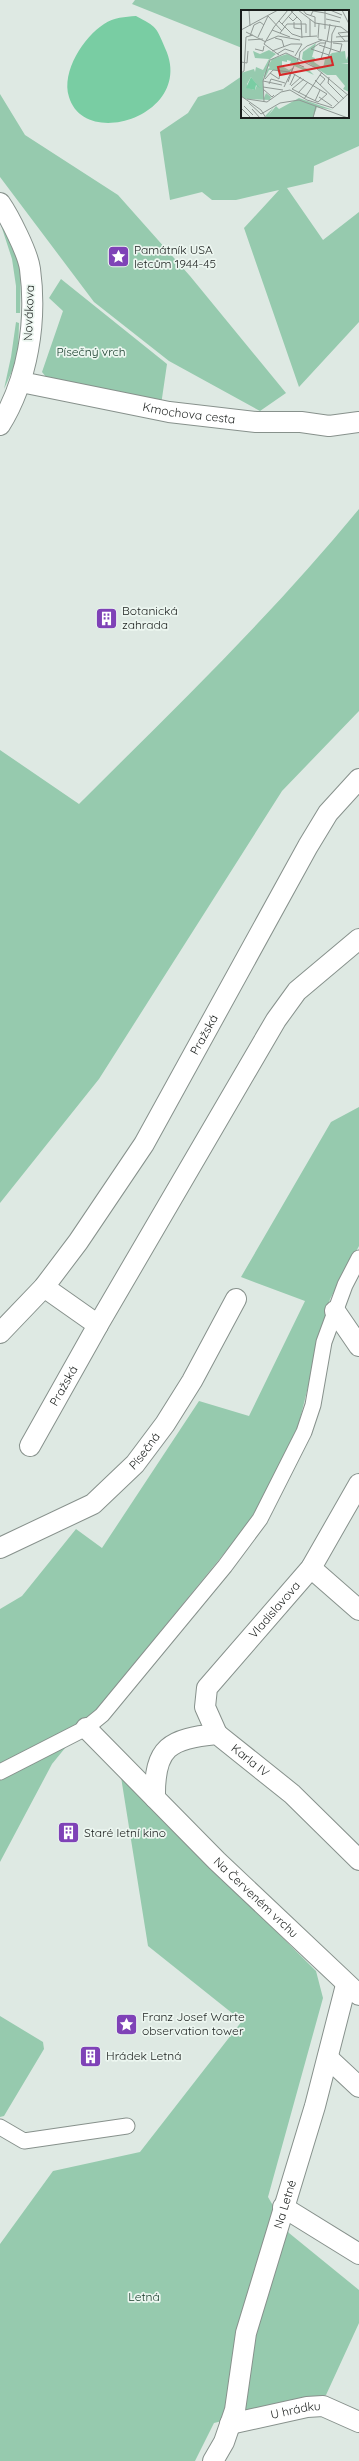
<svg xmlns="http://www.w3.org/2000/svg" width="359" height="2461" font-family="Quicksand,sans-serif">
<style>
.green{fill:#96caae}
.water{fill:#79cda3}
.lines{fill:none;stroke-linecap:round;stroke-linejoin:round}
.pedestrian-casing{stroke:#87918c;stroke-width:17}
.minor-casing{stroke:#87918c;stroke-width:22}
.pedestrian{stroke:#fff;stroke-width:15}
.minor{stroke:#fff;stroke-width:20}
.labels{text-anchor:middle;stroke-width:3.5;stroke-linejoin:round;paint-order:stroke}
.poi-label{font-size:12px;fill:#1b1f1d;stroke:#ecf6f0;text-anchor:start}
.street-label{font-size:12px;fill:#1b1f1d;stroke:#ecf6f0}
.park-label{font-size:12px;fill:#123826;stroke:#ecf6f0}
.inset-road{fill:none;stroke:#909894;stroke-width:1}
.view{fill:#d62828;fill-opacity:0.15;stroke:#d62828;stroke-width:2}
.inset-edge{fill:none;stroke:#1b1f1d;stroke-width:2}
</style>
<rect width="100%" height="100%" fill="#dee9e3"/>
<path class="green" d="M135,0H359V146L314,166L313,182L287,188L323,240L359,212V322L299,387L244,228L279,190L236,200H212L202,192L170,200L160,132L188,113L198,97L223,89L242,76V117H348V11H242V48L132,4Z
M0,94L25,135L118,195L190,276L286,393L260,411L169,361L94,302L0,177Z
M0,222L16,247L21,264L20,313H16V286L12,259Z
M61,279L167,364L161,405L51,383L42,372L63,311L49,298Z
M16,322L19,323L18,358L4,389L11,357Z
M359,509V711L282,791L99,1079L0,1203V750L79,804C175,708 273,614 359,509Z
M359,1107V1246L330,1299L297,1431L249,1523L52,1764L0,1862V1609L22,1596L76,1529L102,1548L199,1401L249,1416L305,1301L241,1277L331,1122Z
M121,1777L316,1971L323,1998L268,2197L289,2233L359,2290V2323L326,2395L214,2423L195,2461H0V2244L53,2171L140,2152L242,2021L148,1946Z
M0,2016L43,2042L44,2049L4,2116L0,2117Z"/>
<path class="water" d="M136,16C157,27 156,27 165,48C196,114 85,151 69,97C61,71 84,37 104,24C114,17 125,17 136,16Z"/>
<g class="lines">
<defs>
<path id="pedestrian" d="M0,1772L86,1728L102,1715L225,1566L260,1519L304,1432L313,1405L324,1342L345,1285L359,1258
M0,2127L24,2141L127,2126"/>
<g id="minor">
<path d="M0,203C9,216 28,253 30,269C37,321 28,380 0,425"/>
<path id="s1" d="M21,382L169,412L256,422H301L329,426L359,422"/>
<path d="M335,1311L359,1346"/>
<path d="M98,1325L276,1020L297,991L359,939"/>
<path id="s2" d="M0,1333L44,1287L78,1242L144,1144L308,846L328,813L359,779"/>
<path id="s3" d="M30,1446L98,1325L44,1287"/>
<path id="s4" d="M0,1548L93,1504L135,1464L165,1424L192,1381L236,1299"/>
<path d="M311,1568L359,1610"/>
<path id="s5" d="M86,1728L217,1861L359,1995"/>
<path id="s6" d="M217,1734L205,1707L207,1688L311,1568L359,1484"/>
<path id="s7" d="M155,1798C154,1746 170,1739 217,1734L292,1794L359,1860"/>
<path d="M328,2058L359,2087"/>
<path d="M283,2207L359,2254"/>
<path id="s8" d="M230,2424L307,2407L323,2406L359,2422"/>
<path id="s9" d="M213,2461L224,2442L235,2410L246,2333L315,2106L346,1985"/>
</g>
</defs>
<use href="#pedestrian" class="pedestrian-casing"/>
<use href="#minor" class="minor-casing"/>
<use href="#pedestrian" class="pedestrian"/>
<use href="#minor" class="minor"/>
</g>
<defs>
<symbol id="sight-square" viewBox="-11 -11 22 22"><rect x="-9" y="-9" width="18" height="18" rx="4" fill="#7f42b7" stroke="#ecf6f0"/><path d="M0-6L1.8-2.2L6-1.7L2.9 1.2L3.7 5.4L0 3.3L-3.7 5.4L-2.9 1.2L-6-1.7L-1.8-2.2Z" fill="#fff"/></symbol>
<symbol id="building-square" viewBox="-11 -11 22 22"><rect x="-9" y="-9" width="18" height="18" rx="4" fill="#7f42b7" stroke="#ecf6f0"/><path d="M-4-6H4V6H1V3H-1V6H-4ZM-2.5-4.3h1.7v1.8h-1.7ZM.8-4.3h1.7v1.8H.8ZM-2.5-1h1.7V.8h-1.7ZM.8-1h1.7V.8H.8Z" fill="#fff"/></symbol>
</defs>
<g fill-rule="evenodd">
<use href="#sight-square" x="106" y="244" width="25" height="25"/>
<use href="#building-square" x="94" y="606" width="25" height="25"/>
<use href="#building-square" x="56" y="1820" width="25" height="25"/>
<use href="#sight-square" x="114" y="2012" width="25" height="25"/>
<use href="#building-square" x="78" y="2044" width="25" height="25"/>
</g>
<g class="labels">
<g class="poi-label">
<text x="134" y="254">Památník USA<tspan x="134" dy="14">letcům 1944-45</tspan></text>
<text x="122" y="615">Botanická<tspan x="122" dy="14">zahrada</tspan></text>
<text x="84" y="1837">Staré letní kino</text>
<text x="142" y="2021">Franz Josef Warte<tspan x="142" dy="14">observation tower</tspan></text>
<text x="106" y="2060">Hrádek Letná</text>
</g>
<g class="street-label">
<text transform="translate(29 313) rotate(-88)" y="4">Novákova</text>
<text dy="4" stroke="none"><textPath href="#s1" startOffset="171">Kmochova cesta</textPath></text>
<text dy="4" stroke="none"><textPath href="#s2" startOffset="363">Pražská</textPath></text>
<text dy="4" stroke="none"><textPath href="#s3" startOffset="69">Pražská</textPath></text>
<text dy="4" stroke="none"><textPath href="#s4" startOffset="177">Písečná</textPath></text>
<text dy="4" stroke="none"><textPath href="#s6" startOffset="152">Vladislavova</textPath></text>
<text dy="4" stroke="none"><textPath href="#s7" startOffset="147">Karla IV</textPath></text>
<text dy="4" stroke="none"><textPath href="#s5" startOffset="240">Na Červeném vrchu</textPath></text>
<text dy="4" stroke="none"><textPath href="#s9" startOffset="268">Na Letné</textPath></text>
<text dy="4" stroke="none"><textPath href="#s8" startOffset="67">U hrádku</textPath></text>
</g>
<g class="park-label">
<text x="91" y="356">Písečný vrch</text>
<text x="144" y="2301">Letná</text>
</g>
</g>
<g transform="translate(241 10)">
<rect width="108" height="108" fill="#dee9e3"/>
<path d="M75,33L71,47L74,48L73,52L82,58L84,49L91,43L104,41L105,50L108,44V53H100L108,54V82L102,79L104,76L95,65H86L61,49L62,42ZM28,40L35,44L29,49L26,60L29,57L27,56L31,49L46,44L55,48L58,56L67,59L73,65L49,54L50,51L46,50V56V52L41,51V56L48,60L53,57L49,62L42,64L34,60H28L23,70L24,62L22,69V80L23,88L25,83L30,87L29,90L4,89L0,86V63L13,59L14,62L15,57L22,60L28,49L14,48L12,41L19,44ZM10,67L16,75L14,80L7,78L6,74ZM58,88L92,100L76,97L72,108H27L24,106L33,97L27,106L35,96L38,99Z" fill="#96caae" fill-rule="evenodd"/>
<path d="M10,67L18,77L22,79L17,77L15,75L14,80L5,78Z" fill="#79cda3"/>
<path class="inset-road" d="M8,0L9,16M49,0L60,11L61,28M57,0L74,13L100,17L108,23M62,0L65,4L74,7V17M84,0V19M89,0L101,5M101,0L108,14M84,3L100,8M70,5L72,1L84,3M47,6L52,11L56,7M69,9V27M85,9L99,12M38,11L51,24L60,27L76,26M53,12V18L61,19M41,14L53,0M0,20L37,0M31,20L49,27M5,22L25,32M39,23L46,14H65V23M9,26L13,15L19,12L23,15M17,27L27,6L41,21M95,27L108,26M34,28L41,30L43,37M77,28L78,14M77,29L89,32L108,31M7,30L22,29M25,31L37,26L59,30M85,31L80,49H82L87,48L90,38L91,24L95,16M86,31L89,14M104,31L97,23L107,22M85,33H79L70,39L88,45M78,35L99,42L101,34L92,33M14,39L22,41L23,36M31,41L50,34H61L54,46M36,44L44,39L53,42M38,45L23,34L33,17L47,0M56,48L58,55L63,57M58,49L59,42L66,36L81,30M0,52L6,53L7,41M0,63L3,61L5,27L12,25M29,63L38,69L39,62M51,63L86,84M79,65L84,69L79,75M88,67L87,73L103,89M24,69L32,60L49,62M63,69L51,79L65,86M74,70L98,93M22,71L41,75M47,72L52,58M28,74L30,69L44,73M49,75L54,64M50,76L60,67M22,77L42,80M43,77L53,56M22,79L31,87L33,85M57,83L67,72M0,86L20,100L25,108M64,86L77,92L86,84M78,87L91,96M6,89L26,92L40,82L49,80L66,90L92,98L108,83M63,89L81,62M74,91L79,80M23,92L22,71L29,50L45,43L75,58L108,86M8,93L20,104L39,93M39,93L58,90L107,108M3,96L12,105M0,98L10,108M11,99L19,108M72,108L75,96"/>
<path class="view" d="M90,47L92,55L39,65L37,57Z"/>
<rect width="108" height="108" class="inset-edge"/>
</g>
</svg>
